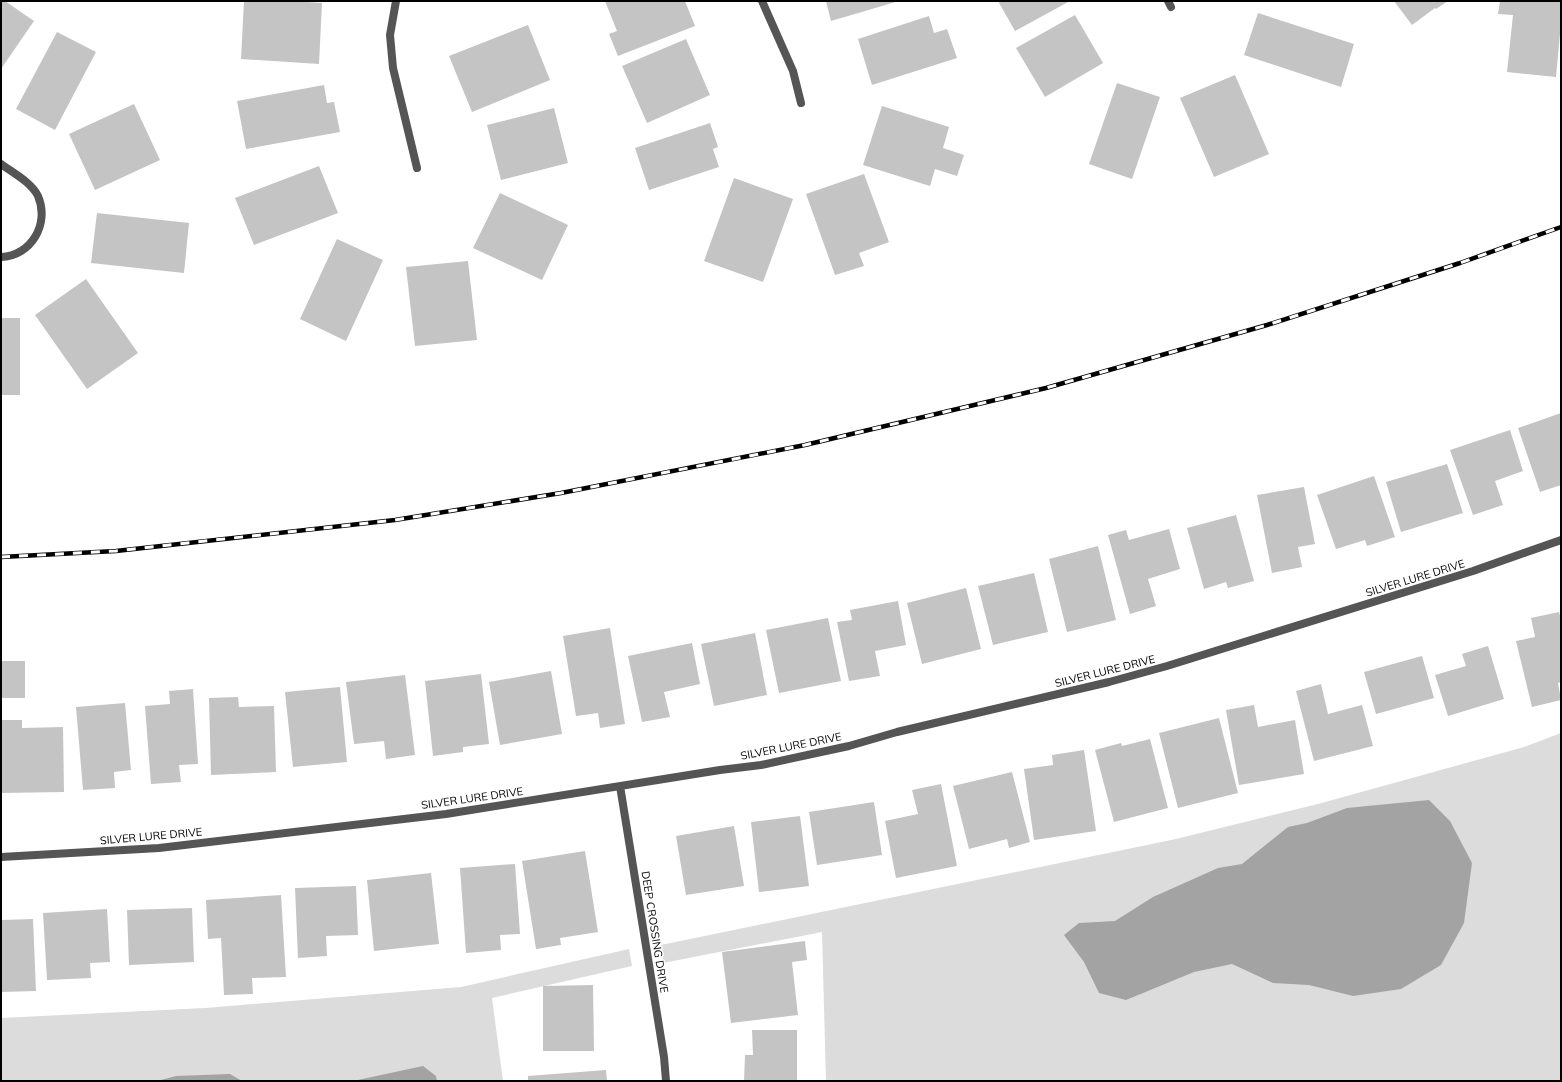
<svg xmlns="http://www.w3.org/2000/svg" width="1562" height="1082" font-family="Mulish,sans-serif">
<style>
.green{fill:#dcdcdc}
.water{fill:#a3a3a3}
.building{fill:#c4c4c4}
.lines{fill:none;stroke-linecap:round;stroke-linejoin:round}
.minor{stroke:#555;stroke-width:8}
.rail-casing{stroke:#000;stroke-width:4.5}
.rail{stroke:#fff;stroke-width:3;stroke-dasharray:9;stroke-linecap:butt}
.labels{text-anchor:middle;stroke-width:3;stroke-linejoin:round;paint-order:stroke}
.street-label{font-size:11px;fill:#000;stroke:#fff}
</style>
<rect width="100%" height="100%" fill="#fff"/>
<path class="green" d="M1561,733V1081H826L822,932L663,963L661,945L1176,839L1318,804L1524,747Z
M629,949L632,966L492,998L503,1081H1V1018L205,1008L461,987Z"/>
<path class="water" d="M1429,800L1450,821L1472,863L1464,923L1441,965L1401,989L1353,996L1309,985L1273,983L1232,964L1194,972L1126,1000L1099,993L1084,962L1064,935L1079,923L1115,921L1153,897L1218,868L1242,864L1288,827L1307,823L1347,808Z
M423,1066L436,1076L437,1081H353Z
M230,1074L242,1081H157L176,1076Z"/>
<path class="building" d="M1,1H5L34,21L1,69Z
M244,1H292L322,3L319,64L241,59Z
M605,1H685L695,26L618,56L609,34L617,31Z
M826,1H899L831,21Z
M998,1H1070L1015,31Z
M1394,1H1448L1436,9L1435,8L1412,25Z
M1500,1H1561V23L1556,77L1507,72L1513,15L1498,14Z
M1258,13L1354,44L1341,87L1244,55Z
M1075,15L1103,63L1045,97L1016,48Z
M929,16L934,33L947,29L957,58L872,85L858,39Z
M528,25L550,80L472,112L449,56Z
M57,32L96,52L55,130L16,109Z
M686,39L710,95L647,123L622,66Z
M1235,75L1269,154L1214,177L1180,98Z
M1117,83L1160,97L1132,179L1089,164Z
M324,85L327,103L334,102L340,132L246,149L237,101Z
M134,104L160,160L95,190L69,134Z
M882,106L949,127L943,148L964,155L957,176L935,169L930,186L863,165Z
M554,108L568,163L501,180L487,125Z
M710,123L718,147L713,149L719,167L649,190L635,148Z
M319,166L338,213L254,245L235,198Z
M864,174L889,242L859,253L864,266L835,275L806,194Z
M734,178L793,199L763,282L704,261Z
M500,193L568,225L542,280L473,248Z
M97,213L189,223L184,273L91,263Z
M337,239L383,260L346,341L300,319Z
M468,261L477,340L415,346L406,267Z
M86,279L138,353L87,389L35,315Z
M1,318H20V395H1Z
M1561,413V485L1540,492L1518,428Z
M1510,430L1523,471L1495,481L1503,505L1473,515L1450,450Z
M1447,464L1463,513L1401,532L1386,482Z
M1374,476L1395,537L1367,546L1365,540L1336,549L1317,495Z
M1304,487L1315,544L1298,547L1302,567L1272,573L1257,495Z
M1236,515L1254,581L1228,588L1226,582L1204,589L1187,528Z
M1169,529L1180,569L1148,579L1156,606L1130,614L1108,535L1126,530L1129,540Z
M1098,546L1116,620L1067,632L1049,559Z
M1034,573L1048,632L993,645L978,586Z
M966,588L981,649L922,664L907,603Z
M898,601L906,645L875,651L880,676L849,681L837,622L852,620L850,610Z
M1559,612L1561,619V682L1558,683L1561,700L1532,707L1516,641L1535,637L1531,618Z
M828,618L841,681L779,693L766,630Z
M610,628L625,724L600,728L598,713L576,716L563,636Z
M755,633L767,695L714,706L701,644Z
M692,643L700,684L664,692L670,717L642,722L628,656Z
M1488,646L1504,699L1448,716L1435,675L1466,666L1462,654Z
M1422,656L1434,698L1376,714L1364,672Z
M1,661H25V698H1Z
M551,671L562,734L500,745L489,682Z
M481,674L489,744L463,747V752L433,756L425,681Z
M405,675L415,755L386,759L384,741L354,744L346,682Z
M1321,684L1328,714L1362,705L1373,746L1314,761L1296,691Z
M340,687L347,762L293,767L285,692Z
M193,689L198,764L179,765L181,782L151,784L145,706L170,704L169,691Z
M238,697L239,707L274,706L276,772L211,775L209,698Z
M125,703L131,770L114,772L115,788L83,790L76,707Z
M1254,705L1258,727L1295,720L1304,774L1239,785L1226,710Z
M1219,718L1238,793L1178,808L1159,733Z
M1,720H22V728L63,727L64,792L1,793Z
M1150,739L1168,808L1114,822L1095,750L1121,743L1122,746Z
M1084,750L1096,831L1034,840L1024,769L1053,765L1052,755Z
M1012,772L1030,842L1009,848L1007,839L969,849L953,786Z
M941,784L957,866L896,878L885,821L918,814L912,790Z
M874,802L882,855L817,865L809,812Z
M800,816L809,886L759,892L751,822Z
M734,826L744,886L686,895L676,836Z
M585,851L598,932L560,938L561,945L536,949L522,861Z
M515,864L520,934L500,935L501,950L466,953L460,868Z
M431,873L439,944L374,951L367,880Z
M356,886L358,935L326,936L327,956L298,958L295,888Z
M281,895L286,977L252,978L253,994L224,995L221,938L208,939L206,900Z
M192,908L194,962L129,965L127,910Z
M107,909L110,962L90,963L91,978L47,980L43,913Z
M33,919L36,991L1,992V920Z
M805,941L807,960L792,962L798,1015L731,1023L722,952Z
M593,985L594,1051H543V986Z
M752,1030H797V1081H744L745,1055H753Z
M606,1070L607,1081H528V1076Z"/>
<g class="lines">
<path class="minor" d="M396,1L390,35L393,68L417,168
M762,1L793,71L801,103
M1168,1L1171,7
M1,164C13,173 31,182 38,196C50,224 31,256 1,257
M620,786L664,1057L666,1081
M1,857L159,848L446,814L720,770L761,765L849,746L897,732L1109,682L1167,666L1473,571L1561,540"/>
<defs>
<path id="rail" d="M1,557L116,551L395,520L561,493L805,445L1046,388L1267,325L1460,263L1561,227"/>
</defs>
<use href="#rail" class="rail-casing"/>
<use href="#rail" class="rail"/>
</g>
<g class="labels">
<g class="street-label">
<text transform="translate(1415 578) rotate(-17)" y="4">SILVER LURE DRIVE</text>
<text transform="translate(1105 671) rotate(-14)" y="4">SILVER LURE DRIVE</text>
<text transform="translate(791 746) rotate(-11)" y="4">SILVER LURE DRIVE</text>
<text transform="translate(472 798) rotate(-8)" y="4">SILVER LURE DRIVE</text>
<text transform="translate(151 836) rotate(-5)" y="4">SILVER LURE DRIVE</text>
<text transform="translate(655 932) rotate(81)" y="4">DEEP CROSSING DRIVE</text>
</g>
</g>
<rect width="1562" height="1082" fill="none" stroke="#000000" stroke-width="4"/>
</svg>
